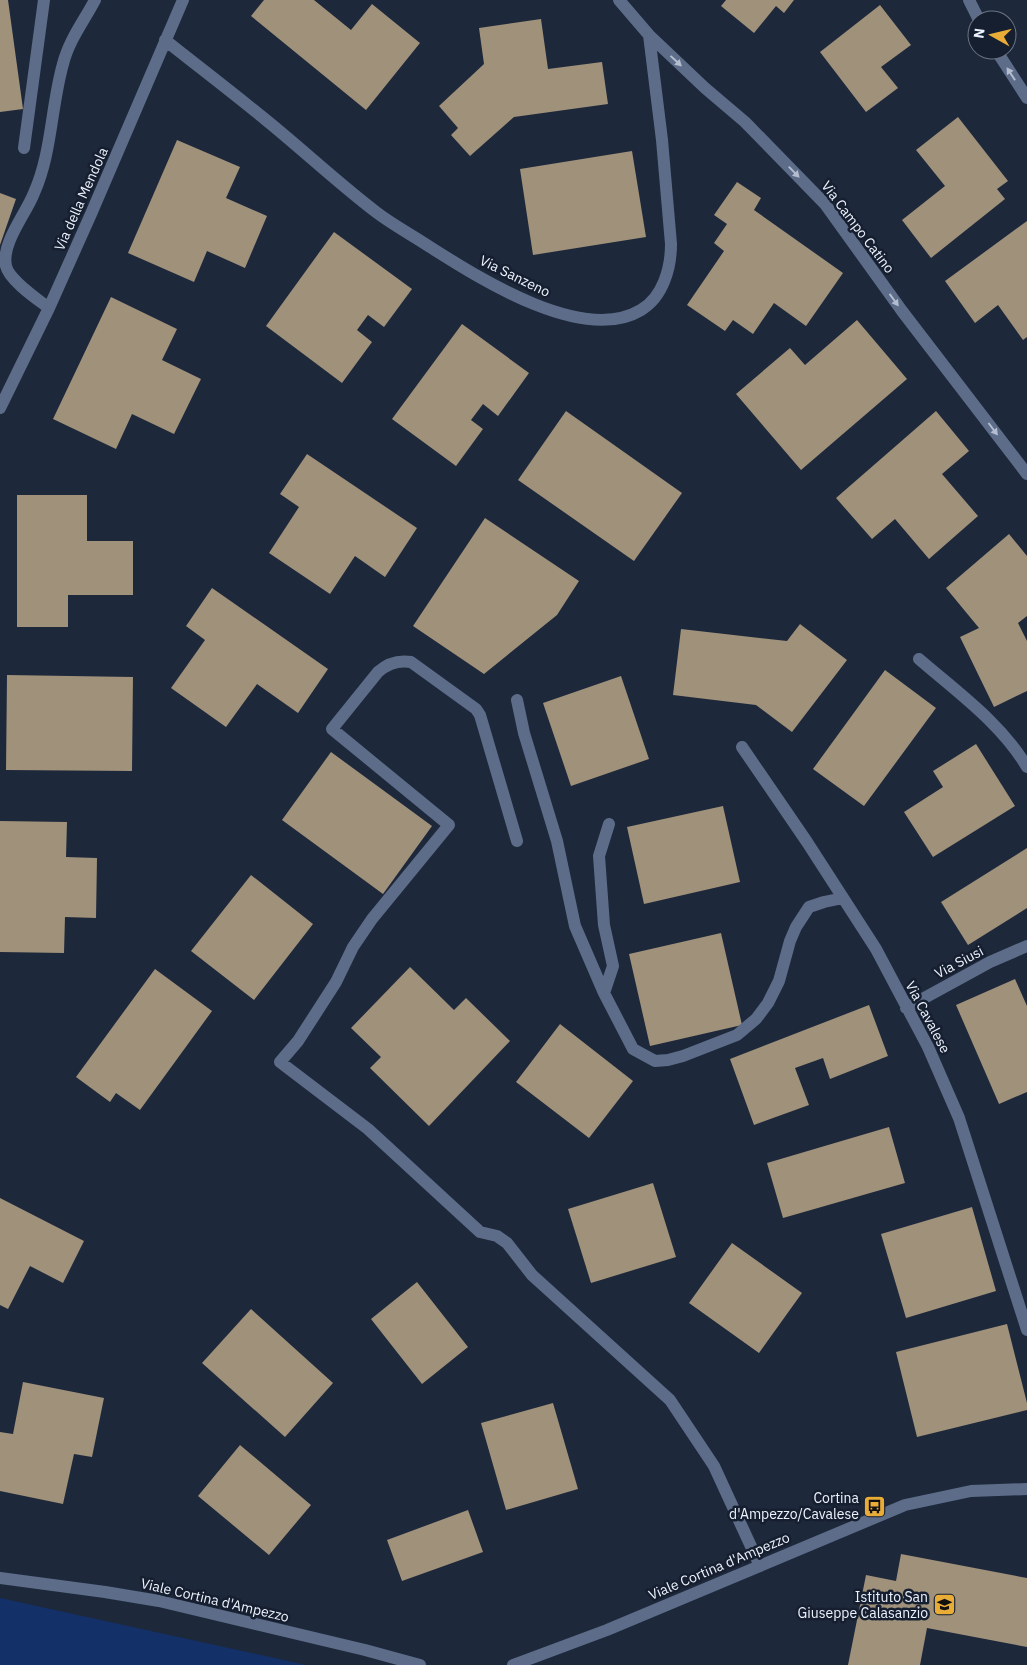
<svg xmlns="http://www.w3.org/2000/svg" width="1027" height="1665" font-family="'IBM Plex Sans',sans-serif">
<style>
.green{fill:#133068}
.building{fill:#9f917a}
.lines{fill:none;stroke-linecap:round;stroke-linejoin:round}
.minor{stroke:#5d6d89;stroke-width:12}
.oneway{fill:#b3bdcf}
.labels{text-anchor:middle;stroke-width:5;stroke-linejoin:round;paint-order:stroke}
.street-label{font-size:14px;fill:#edf3fd;stroke:#151f30}
.poi-label{font-size:14px;fill:#edf3fd;stroke:#151f30;text-anchor:end}
</style>
<rect width="100%" height="100%" fill="#1e283b"/>
<path class="green" d="M0,1598L306,1665H0Z"/>
<path class="building" d="M0,0H8L23,109L0,112Z
M264,0H314L351,30L372,4L420,43L366,110L251,16Z
M726,0H794L784,13L776,6L754,33L721,6Z
M880,5L911,45L881,67L898,88L866,112L820,52Z
M541,19L548,69L602,62L608,104L514,117L470,156L451,135L458,128L439,106L484,64L479,28Z
M958,117L1008,181L997,189L1005,199L931,258L902,220L945,186L916,150Z
M177,140L240,167L226,198L267,216L245,268L207,251L194,282L128,253Z
M632,151L646,237L533,255L520,169Z
M737,182L761,198L754,210L843,273L806,326L774,303L753,334L733,320L725,331L687,305L724,251L714,243L727,224L714,215Z
M0,193L16,199L0,245Z
M1027,221V337L1023,340L998,305L975,323L945,281Z
M334,232L412,289L384,327L368,315L357,330L372,342L342,383L266,326Z
M111,297L177,329L162,360L201,379L174,434L132,414L116,449L53,419Z
M857,320L907,379L801,470L736,394L790,348L805,365Z
M462,324L529,373L498,416L483,404L471,420L483,429L456,466L392,419Z
M566,411L682,493L634,561L518,480Z
M936,411L969,451L942,474L978,516L929,559L895,519L872,539L836,498Z
M307,454L417,528L385,577L355,556L330,594L269,553L299,507L280,494Z
M17,495H87V541H133V595H68V627H17Z
M485,518L579,581L557,615L484,674L413,626Z
M1009,534L1027,556V616L1018,623L1027,641V691L994,707L960,637L979,628L946,588Z
M212,588L328,669L298,713L257,684L226,727L171,688L205,640L186,626Z
M800,624L847,660L792,732L756,705L673,695L681,629L787,641Z
M885,670L936,708L864,806L813,769Z
M7,675L133,677L132,771L6,770Z
M621,676L649,759L571,786L543,703Z
M976,744L1015,806L933,857L904,812L943,787L933,771Z
M331,752L432,826L383,894L282,820Z
M723,806L740,882L644,904L627,827Z
M0,821L67,822L66,857L97,858L96,918L65,917L64,953L0,952Z
M1027,848V908L968,945L941,902Z
M251,875L313,924L254,1000L191,951Z
M721,933L742,1025L650,1046L629,954Z
M410,967L454,1010L466,998L510,1041L429,1126L370,1068L381,1057L351,1028Z
M155,969L212,1011L140,1110L116,1093L110,1102L76,1077Z
M1015,979L1027,1006V1092L999,1104L956,1005Z
M869,1005L888,1056L830,1079L823,1058L795,1068L809,1105L754,1125L730,1059Z
M560,1024L633,1081L589,1138L516,1082Z
M889,1127L905,1183L783,1218L767,1163Z
M653,1183L676,1257L591,1283L568,1209Z
M0,1198L84,1241L63,1283L30,1266L8,1309L0,1305Z
M972,1207L996,1291L906,1318L881,1234Z
M732,1243L802,1293L759,1353L689,1303Z
M417,1282L468,1347L422,1384L371,1319Z
M251,1309L333,1383L285,1437L202,1363Z
M1007,1324L1027,1403V1410L917,1437L896,1352Z
M23,1382L104,1398L92,1457L74,1454L63,1504L0,1491V1432L13,1434Z
M553,1403L578,1489L506,1510L481,1423Z
M240,1445L311,1505L269,1555L198,1496Z
M468,1510L483,1552L402,1581L387,1540Z
M901,1554L1027,1578V1647L927,1628L920,1665H848L866,1575L896,1581Z"/>
<g class="lines">
<path class="minor" d="M619,0L649,35L705,88L745,122L825,204L902,311L1027,474
M969,0L979,20
M165,40C199,67 233,93 266,120C303,150 338,183 376,212C393,225 412,235 430,247C479,278 583,345 641,310C663,297 671,268 671,244L662,140L649,35
M996,50L1027,98
M24,148L44,0
M49,308C37,299 9,280 6,266C1,243 26,214 34,193C52,153 51,106 63,64C69,40 84,21 95,0
M0,408L49,308L91,214L183,0
M919,659C957,692 1001,723 1027,767
M517,700L524,733L557,841L575,926L604,993L633,1049L655,1061L668,1060L683,1056L737,1035L756,1019L768,1003L779,981L790,941L796,927L809,907L824,902L843,898
M742,747L807,842L876,949L928,1047L959,1118L1027,1330
M517,841L480,715L476,709L411,662C398,660 388,663 378,672L332,729L449,825L372,919L353,947L336,982L298,1041L280,1062L368,1129L480,1232L497,1236L507,1243L532,1275L670,1400L714,1466L760,1566
M604,993L613,966L604,925L599,856L609,824
M906,1008L990,962L1027,946
M0,1578L105,1592L159,1601L365,1650L420,1665
M513,1665L607,1630L905,1505L971,1491L1027,1489"/>
</g>
<defs><path id="oneway-solid" d="M-6-.8H1V-3.2L6.5 0L1 3.2V.8H-6Z" transform="scale(1.25)"/></defs>
<g class="oneway">
<use href="#oneway-solid" transform="translate(676 61) rotate(43)"/>
<use href="#oneway-solid" transform="translate(1011 74) rotate(-123)"/>
<use href="#oneway-solid" transform="translate(794 172) rotate(46)"/>
<use href="#oneway-solid" transform="translate(894 300) rotate(54)"/>
<use href="#oneway-solid" transform="translate(993 429) rotate(53)"/>
</g>
<defs>
<symbol id="bus-square" viewBox="-11 -11 22 22"><rect x="-9" y="-9" width="18" height="18" rx="4" fill="#e8ac37" stroke="#151f30"/><path d="M-5-6H5V4H4V6H2V4H-2V6H-4V4H-5ZM-3.5-4V0h7V-4ZM-3.5 1.2v1.5H-2V1.2ZM2 1.2v1.5H3.5V1.2Z" fill="#111"/></symbol>
<symbol id="school-square" viewBox="-11 -11 22 22"><rect x="-9" y="-9" width="18" height="18" rx="4" fill="#e8ac37" stroke="#151f30"/><path d="M0-5L7-2L0 1L-7-2ZM-4 1L0 2.5L4 1V4Q0 6-4 4Z" fill="#111"/></symbol>
</defs>
<g fill-rule="evenodd">
<use href="#bus-square" x="862" y="1494" width="25" height="25"/>
<use href="#school-square" x="932" y="1592" width="25" height="25"/>
</g>
<g class="labels">
<g class="street-label">
<text transform="translate(81 199) rotate(-66)" y="5">Via della Mendola</text>
<text transform="translate(858 227) rotate(53)" y="5">Via Campo Catino</text>
<text transform="translate(515 276) rotate(26)" y="5">Via Sanzeno</text>
<text transform="translate(959 962) rotate(-28)" y="5">Via Siusi</text>
<text transform="translate(928 1017) rotate(62)" y="5">Via Cavalese</text>
<text transform="translate(719 1566) rotate(-23)" y="5">Viale Cortina d'Ampezzo</text>
<text transform="translate(215 1600) rotate(13)" y="5">Viale Cortina d'Ampezzo</text>
</g>
<g class="poi-label">
<text x="859" y="1503">Cortina<tspan x="859" dy="16">d'Ampezzo/Cavalese</tspan></text>
<text x="928" y="1602">Istituto San<tspan x="928" dy="16">Giuseppe Calasanzio</tspan></text>
</g>
</g>
<g transform="translate(992 35) rotate(278)"><circle r="24" fill="#151f30" stroke="#6b7482"/>
<path d="M0-4L9 19L0 12L-9 19Z" fill="#e8ac37"/>
<text y="-8" font-size="14" font-weight="bold" text-anchor="middle" fill="#edf3fd">N</text>
</g>
</svg>
